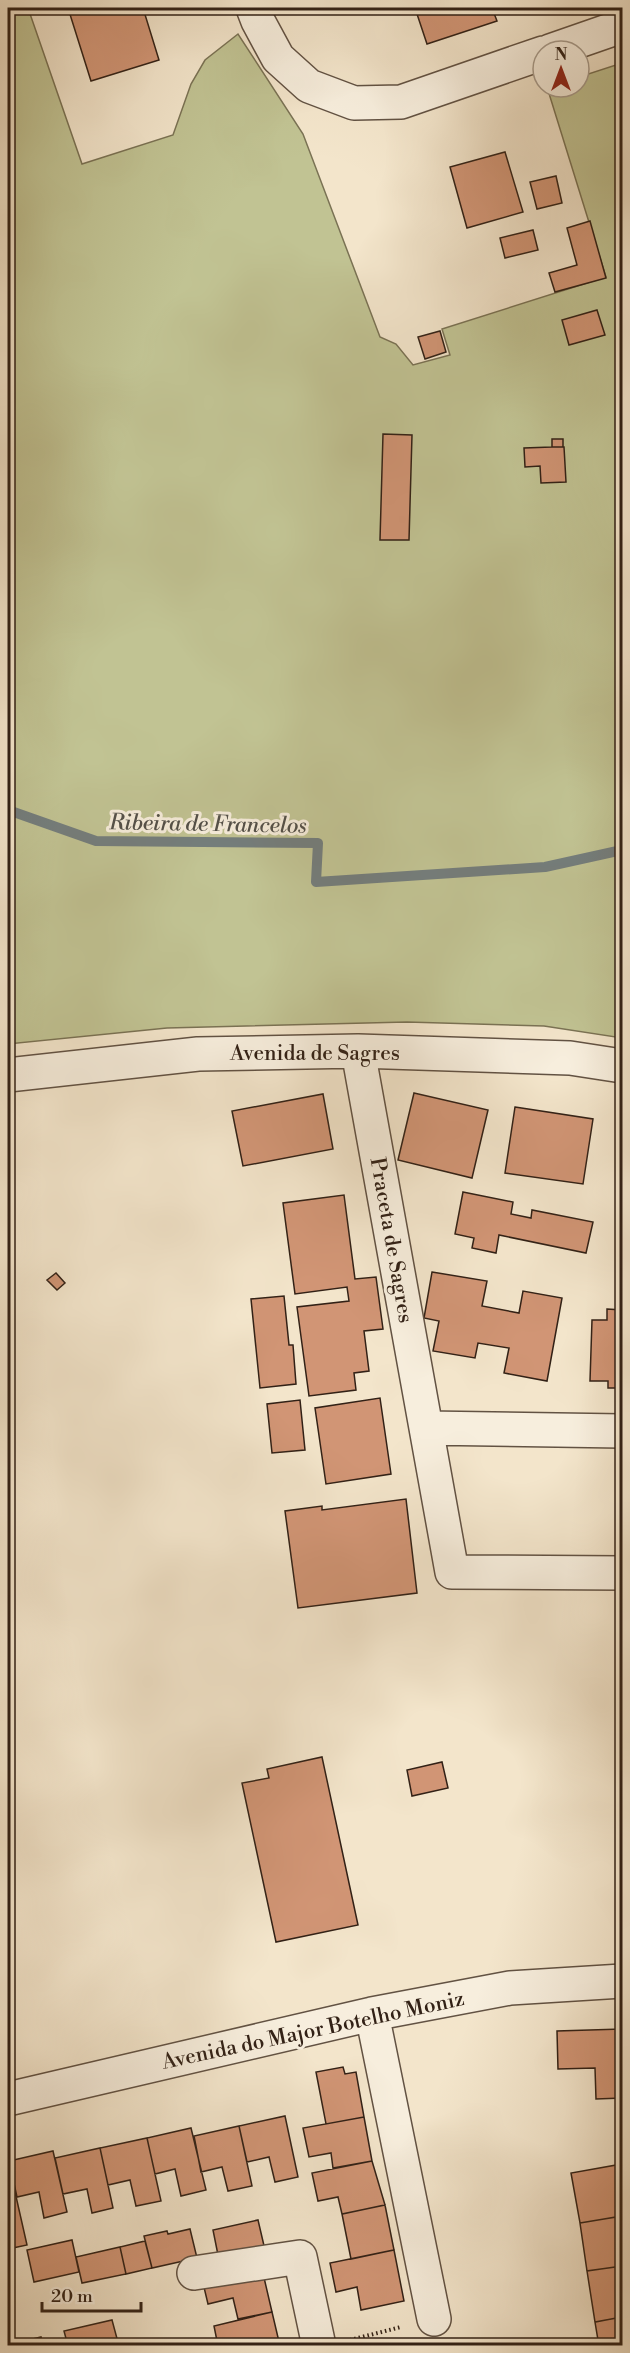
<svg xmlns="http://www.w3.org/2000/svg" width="630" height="2353" font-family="'Libre Bodoni',serif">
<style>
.green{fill:#c1c393;stroke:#7a7254;stroke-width:1.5}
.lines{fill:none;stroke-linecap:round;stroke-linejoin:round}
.stream{stroke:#747e7d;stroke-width:10}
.building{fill:#d19575;stroke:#322116;stroke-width:1.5}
.minor-casing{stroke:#625243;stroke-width:36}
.path{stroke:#322116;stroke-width:4;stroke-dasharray:1.5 3;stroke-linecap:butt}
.minor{stroke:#f7eedd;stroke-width:33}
.labels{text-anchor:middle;stroke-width:6;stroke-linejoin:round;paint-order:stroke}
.street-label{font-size:21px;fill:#322116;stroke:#f7eedd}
.water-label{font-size:22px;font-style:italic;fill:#535049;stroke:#f7eedd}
</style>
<rect width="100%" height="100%" fill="#f3e5cb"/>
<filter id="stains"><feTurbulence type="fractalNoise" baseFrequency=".00333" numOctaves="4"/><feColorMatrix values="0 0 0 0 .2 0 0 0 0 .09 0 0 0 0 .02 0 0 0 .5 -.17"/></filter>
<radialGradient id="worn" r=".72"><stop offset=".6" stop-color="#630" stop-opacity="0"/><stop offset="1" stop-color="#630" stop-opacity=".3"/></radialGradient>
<path class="green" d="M8,8H28L82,164L173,135L191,84L205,60L238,34L303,134L380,337L396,344L413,365L450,355L442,329L606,277L547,87H579V77L622,63V1038L544,1026L407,1022L167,1028L8,1044Z"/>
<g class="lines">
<path class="stream" d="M8,810L96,841L318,843L316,882L545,867L622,850"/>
</g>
<path class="building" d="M68,8H143L159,60L91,81Z
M415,8H492L497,21L427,44Z
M505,152L523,212L467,228L450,167Z
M556,176L562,203L537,209L530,182Z
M590,221L606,278L555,292L549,273L577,265L567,228Z
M533,230L538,250L505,258L500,238Z
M597,310L605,335L569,345L562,320Z
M440,331L446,352L425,359L418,337Z
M383,434L412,435L409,540H380Z
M552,439H563V447H552Z
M552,447H564L566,482L541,483L540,466L525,467L524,448Z
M414,1093L488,1110L472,1178L398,1160Z
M323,1094L333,1149L243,1166L232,1111Z
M515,1107L593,1119L583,1184L505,1173Z
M463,1192L513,1202L511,1214L531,1218L532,1210L593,1222L586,1253L499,1235L496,1253L472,1248L474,1238L455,1234Z
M344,1195L355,1279L376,1277L383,1329L364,1331L369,1371L354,1373L356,1390L309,1396L297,1307L349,1301L347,1287L295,1294L283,1203Z
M432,1272L487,1281L482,1306L519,1313L523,1291L562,1298L547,1381L504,1373L509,1348L478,1343L475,1358L433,1351L439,1321L424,1318Z
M56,1273L65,1283L57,1290L47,1280Z
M284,1296L289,1345H293L296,1384L260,1388L251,1299Z
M607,1309L622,1310V1388H608V1381H590L592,1320H607Z
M380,1398L391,1474L326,1484L315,1408Z
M300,1400L305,1450L272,1453L267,1404Z
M406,1499L417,1593L298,1608L285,1511L322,1506V1510Z
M322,1757L358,1925L276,1942L242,1783L269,1778L267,1769Z
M442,1762L448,1788L412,1796L407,1770Z
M622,2029V2098L596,2099L595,2068L558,2069L557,2031Z
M343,2067L345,2074L356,2072L364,2117L326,2124L316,2072Z
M285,2116L298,2177L275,2182L269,2157L247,2162L239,2126Z
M364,2117L372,2161L333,2168L331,2153L309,2157L303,2128Z
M239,2126L252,2186L228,2191L222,2167L201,2172L194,2136Z
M191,2128L206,2190L181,2196L175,2169L155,2174L147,2138Z
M147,2138L161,2201L136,2206L130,2180L108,2185L100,2148Z
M100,2148L113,2208L92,2213L87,2189L63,2194L55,2158Z
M53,2151L67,2212L44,2218L39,2192L17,2197L9,2161Z
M8,2161L27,2245L8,2249Z
M372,2161L385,2205L342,2214L338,2197L318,2201L312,2173Z
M622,2164V2216L580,2223L571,2173Z
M385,2205L394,2250L351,2259L342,2214Z
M622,2216V2266L587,2271L580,2223Z
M258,2220L265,2250L219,2260L213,2230Z
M190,2229L197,2258L152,2268L144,2236L167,2231L168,2234Z
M72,2240L79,2272L34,2282L27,2250Z
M145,2241L152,2268L126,2274L120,2247Z
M120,2247L126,2274L82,2283L76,2257Z
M394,2250L404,2301L361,2310L357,2287L336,2292L330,2263Z
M622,2266V2317L595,2322L587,2271Z
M262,2269L272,2312L238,2319L233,2298L208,2304L203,2283Z
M272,2312L280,2346H245L244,2344L218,2346L214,2326Z
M622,2317V2346H599L595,2322Z
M112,2320L119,2346H68L64,2331Z
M41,2337L43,2346H8V2345Z"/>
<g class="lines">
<defs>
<path id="minor" d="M253,8L258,21L278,58L309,86L354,103L401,102L543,53
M550,51L622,26
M358,1051L452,1572L622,1573
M8,1075L198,1054L358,1051L570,1058L622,1066
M426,1428L622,1431
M372,2014L434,2319
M8,2099L372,2014L510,1988L622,1981
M194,2273L300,2257L319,2346"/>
</defs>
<use href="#minor" class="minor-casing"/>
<path class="path" d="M350,2340L401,2327"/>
<use href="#minor" class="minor"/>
</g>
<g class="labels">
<g class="street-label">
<text x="315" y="1060">Avenida de Sagres</text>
<text transform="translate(392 1240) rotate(80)" y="7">Praceta de Sagres</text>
<text transform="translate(313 2030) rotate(-12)" y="7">Avenida do Major Botelho Moniz</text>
</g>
<g class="water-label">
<text transform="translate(208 823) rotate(1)" y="8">Ribeira de Francelos</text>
</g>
</g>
<rect width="630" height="2353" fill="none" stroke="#f3e5cb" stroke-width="30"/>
<rect x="9" y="9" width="612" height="2335" fill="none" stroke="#322116" stroke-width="3"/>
<rect x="15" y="15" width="600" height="2323" fill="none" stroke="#322116" stroke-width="1.5"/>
<g transform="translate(561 69)"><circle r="28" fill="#f7eedd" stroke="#a89c8d" stroke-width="1.5"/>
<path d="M0-4.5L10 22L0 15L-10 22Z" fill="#8f2418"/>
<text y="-9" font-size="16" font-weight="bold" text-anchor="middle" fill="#322116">N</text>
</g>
<path d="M42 2302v9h99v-9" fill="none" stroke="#322116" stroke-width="3"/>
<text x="51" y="2302" font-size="18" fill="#322116" stroke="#f7eedd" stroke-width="4.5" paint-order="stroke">20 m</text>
<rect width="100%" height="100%" filter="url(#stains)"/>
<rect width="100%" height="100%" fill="url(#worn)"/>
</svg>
